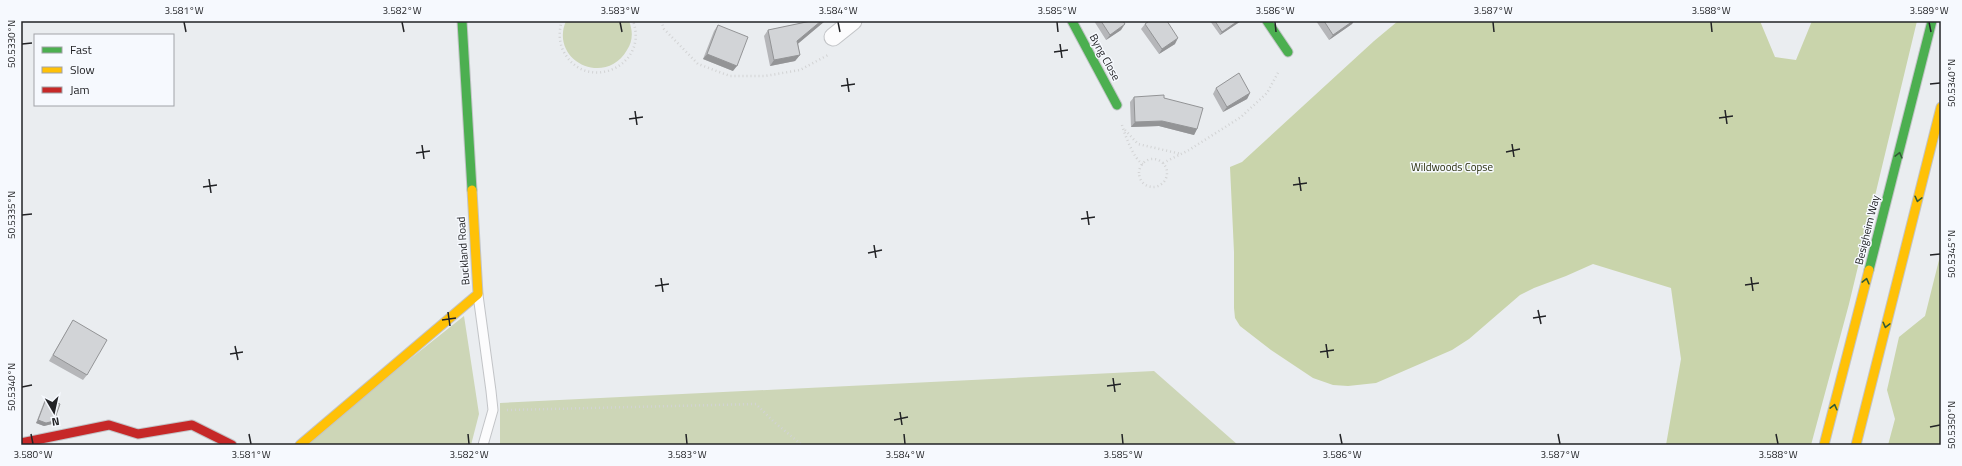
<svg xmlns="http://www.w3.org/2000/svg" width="1962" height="466" font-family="'Titillium Web',sans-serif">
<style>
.green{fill:#cdd6b7}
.forest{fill:#c9d4ab}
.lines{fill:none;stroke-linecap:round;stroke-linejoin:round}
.lane-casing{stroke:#c2c4c7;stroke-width:11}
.street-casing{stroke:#c2c4c7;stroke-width:19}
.fast-casing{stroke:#c2c4c7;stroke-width:11}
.slow-casing{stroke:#c2c4c7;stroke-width:11}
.jam-casing{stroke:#c2c4c7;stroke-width:11}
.path{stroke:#d2d3d4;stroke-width:2.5;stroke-dasharray:1 3;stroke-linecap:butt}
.lane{stroke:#fcfcfd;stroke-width:9}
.street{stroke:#fcfcfd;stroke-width:17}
.fast{stroke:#4caf50;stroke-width:9}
.slow{stroke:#ffc107;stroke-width:9}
.jam{stroke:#c62828;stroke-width:9}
.wall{fill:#b5b6b9}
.shaded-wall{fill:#939496}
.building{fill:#d2d4d7;stroke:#939496}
.oneway{stroke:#335b37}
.ticks{fill:none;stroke:#222326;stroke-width:1.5}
.labels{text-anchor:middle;stroke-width:3;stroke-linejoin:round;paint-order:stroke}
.street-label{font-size:11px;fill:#222326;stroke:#f6f9fe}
.park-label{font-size:11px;fill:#272d0b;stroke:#f6f9fe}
.neatline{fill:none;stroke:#222326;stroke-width:1.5}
.ticks-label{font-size:10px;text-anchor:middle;fill:#222326}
</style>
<rect width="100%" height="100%" fill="#eaedf0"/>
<path class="green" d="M566,21H629C633,31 633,41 627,50C605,88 549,60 566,21Z
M464,316L479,414L471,445H302Z
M1154,371L1238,445H500V403Z"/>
<path class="forest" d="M1398,21H1760L1775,57L1796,60L1812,21H1917L1849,304L1811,445H1666L1681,359L1671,288L1593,264L1566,276L1534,288L1520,295L1469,339L1452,350L1376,383L1348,386L1333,385L1313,378L1271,350L1240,326L1235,318L1234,308V252L1230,167L1242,162L1374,41Z
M1941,252V445H1888L1895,419L1887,390L1899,337L1925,316Z"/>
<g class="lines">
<defs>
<path id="lane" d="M478,295L491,391L493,410L483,445"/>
<path id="street" d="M833,37L853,21"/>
<path id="fast" d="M462,21L472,190
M1072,21L1117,105
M1267,21L1288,52
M1869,270L1932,21"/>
<path id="slow" d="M300,445L478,294L472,190
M1824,445L1869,270
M1856,445L1941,107"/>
<path id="jam" d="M21,443L109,425L138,434L192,425L232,445"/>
</defs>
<use href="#lane" class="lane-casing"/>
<use href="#street" class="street-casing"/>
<use href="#fast" class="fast-casing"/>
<use href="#slow" class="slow-casing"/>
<use href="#jam" class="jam-casing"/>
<path class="path" d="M562,21C559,29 559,40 562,48C582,95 650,68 633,21
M661,21L664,29L698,64L730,76H765L800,70L828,55
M1122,125C1125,135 1134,160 1143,164
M1125,130L1138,144L1181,154
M1139 173a14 14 0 1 1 28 0a14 14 0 1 1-28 0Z
M1163,163L1189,150L1241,117L1267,93L1279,71
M507,410L756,404L774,422L802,445"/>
<use href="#lane" class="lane"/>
<use href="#street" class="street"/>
<use href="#fast" class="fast"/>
<use href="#slow" class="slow"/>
<use href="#jam" class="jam"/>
</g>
<path class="wall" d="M801,21H825L798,43L800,55L795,61L770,66L764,36L768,30L802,23Z
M1094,21H1123L1121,30L1106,40Z
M1210,21H1241L1220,35Z
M1316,21H1354L1352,24L1329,40Z
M1145,24L1175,44L1159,54L1141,29Z
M718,25L733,71L703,59L714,31Z
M1216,88L1250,93L1247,99L1223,112L1213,94Z
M1134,97L1164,98L1197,129L1194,135L1159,126L1131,127L1130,102Z
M73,320L87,375L83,380L49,361Z
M46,399L54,421L52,424L44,426L36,423L44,402Z"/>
<path class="shaded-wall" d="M821,21H825L793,48L797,41Z
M1238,21H1241L1220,35L1222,32Z
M1353,21H1354L1352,24L1329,40L1333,35Z
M1125,24L1121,30L1106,40L1110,35Z
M1178,38L1175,44L1159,54L1162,49Z
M707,54L737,66L733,71L703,59Z
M800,55L795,61L770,66L774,60Z
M1250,93L1247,99L1223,112L1227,107Z
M1162,121L1197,129L1194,135L1159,126L1131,127L1135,122Z
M38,420L54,421L52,424L44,426L36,423Z"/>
<path class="building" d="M811,21H821L797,41L800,55L774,60L768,30Z
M1101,21H1123L1125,24L1110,35Z
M1149,21H1167L1178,38L1162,49L1145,24Z
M1215,21H1238L1222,32Z
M1324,21H1353L1333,35Z
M718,25L748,37L737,66L707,54Z
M1239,73L1250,93L1227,107L1216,88Z
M1164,95V98L1203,108L1197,129L1162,121L1135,122L1134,97Z
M73,320L107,340L87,375L53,355Z
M46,399L60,404L54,421L46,423L38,420Z"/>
<defs><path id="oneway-chevron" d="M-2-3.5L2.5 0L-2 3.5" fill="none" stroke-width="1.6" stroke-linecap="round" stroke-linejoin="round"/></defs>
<g class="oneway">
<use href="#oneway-chevron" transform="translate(1899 155) rotate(-76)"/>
<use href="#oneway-chevron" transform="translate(1918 199) rotate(104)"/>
<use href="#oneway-chevron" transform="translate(1866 281) rotate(-76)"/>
<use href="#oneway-chevron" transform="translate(1886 325) rotate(104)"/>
<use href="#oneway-chevron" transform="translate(1834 407) rotate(-76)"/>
</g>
<path class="ticks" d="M184,22L186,32M402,22L404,32M620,22L622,32M838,22L840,32M1057,22L1058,32M1275,22L1276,32M1493,22L1494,32M1711,22L1712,32M1929,22L1931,32M22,44L32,43M1060,44L1062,58M1054,52L1068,50M847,78L849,92M1930,84L1940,83M841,86L855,84M1725,110L1727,124M635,111L637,125M1719,118L1733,116M629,119L643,117M1512,144L1514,157M422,145L424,159M1506,152L1520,149M416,153L430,151M1299,177L1301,191M209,179L211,193M1293,185L1307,183M203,187L217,185M1087,211L1089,225M22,215L32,214M1081,219L1095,217M874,245L876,258M868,253L882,250M1930,255L1940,254M1751,277L1753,291M661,278L663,292M1745,285L1759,283M655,286L669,284M1538,310L1541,324M448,312L450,326M1533,318L1546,316M442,320L456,318M1326,344L1328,358M235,346L238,360M1320,352L1334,350M230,354L243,352M1113,378L1115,392M1107,386L1121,384M22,387L32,385M900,412L902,425M894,420L908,417M1930,427L1940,425M31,434L33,444M249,434L251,444M468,434L469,444M686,434L687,444M904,434L905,444M1122,434L1123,444M1340,434L1342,444M1558,434L1560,444M1776,434L1778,444"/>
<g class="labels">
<g class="street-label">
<text transform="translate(1105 57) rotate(61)" y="4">Byng Close</text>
<text transform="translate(1867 230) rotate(-76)" y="4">Besigheim Way</text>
<text transform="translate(463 251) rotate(-94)" y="4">Buckland Road</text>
</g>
<g class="park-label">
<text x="1452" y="171">Wildwoods Copse</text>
</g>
</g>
<rect width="1962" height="466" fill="none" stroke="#f6f9fe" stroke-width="44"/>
<rect x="34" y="34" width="140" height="72" fill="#f6f9fe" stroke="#a1a3a8"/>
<rect x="42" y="47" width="20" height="6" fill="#4caf50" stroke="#a1a3a8"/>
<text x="70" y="54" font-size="12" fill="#222326">Fast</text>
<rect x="42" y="67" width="20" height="6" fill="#ffc107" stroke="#a1a3a8"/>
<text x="70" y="74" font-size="12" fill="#222326">Slow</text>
<rect x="42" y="87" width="20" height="6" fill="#c62828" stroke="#a1a3a8"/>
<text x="70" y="94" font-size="12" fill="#222326">Jam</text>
<g transform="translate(54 412) rotate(171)" stroke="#f6f9fe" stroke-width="3" paint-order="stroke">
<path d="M0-3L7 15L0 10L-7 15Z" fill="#222326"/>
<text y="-6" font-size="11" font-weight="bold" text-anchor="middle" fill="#222326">N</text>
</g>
<rect x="22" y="22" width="1918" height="422" class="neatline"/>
<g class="ticks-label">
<text x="184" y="14">3.581°W</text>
<text x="402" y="14">3.582°W</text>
<text x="620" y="14">3.583°W</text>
<text x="838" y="14">3.584°W</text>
<text x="1057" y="14">3.585°W</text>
<text x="1275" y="14">3.586°W</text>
<text x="1493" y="14">3.587°W</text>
<text x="1711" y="14">3.588°W</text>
<text x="1929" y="14">3.589°W</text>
<text transform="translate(11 44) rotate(-90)" y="4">50.5330°N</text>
<text transform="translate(1951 83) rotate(-90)" y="4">50.5340°N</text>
<text transform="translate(11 215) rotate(-90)" y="4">50.5335°N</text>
<text transform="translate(1951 254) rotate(-90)" y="4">50.5345°N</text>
<text transform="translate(11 387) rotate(-90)" y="4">50.5340°N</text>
<text transform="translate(1951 425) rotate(-90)" y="4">50.5350°N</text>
<text x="33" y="458">3.580°W</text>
<text x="251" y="458">3.581°W</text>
<text x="469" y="458">3.582°W</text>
<text x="687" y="458">3.583°W</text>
<text x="905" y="458">3.584°W</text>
<text x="1123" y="458">3.585°W</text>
<text x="1342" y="458">3.586°W</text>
<text x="1560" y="458">3.587°W</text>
<text x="1778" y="458">3.588°W</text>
</g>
</svg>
